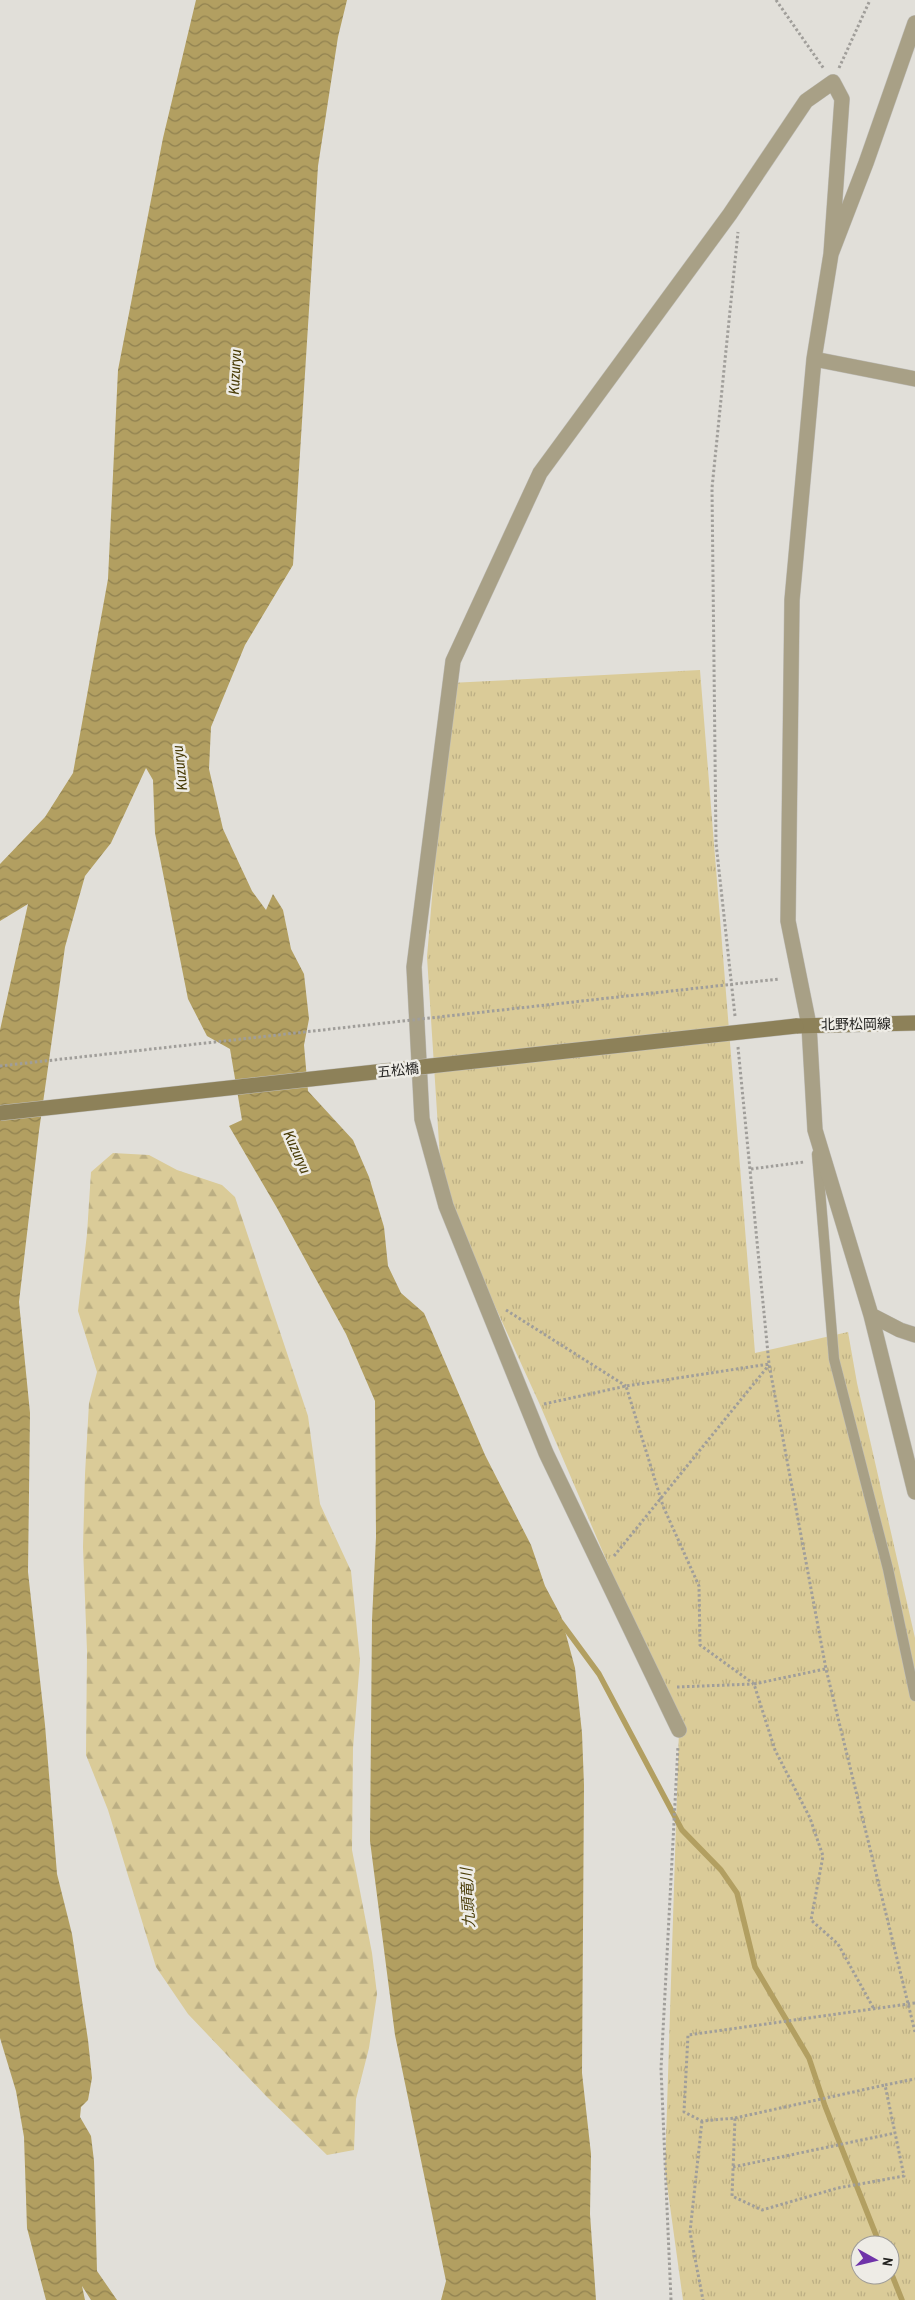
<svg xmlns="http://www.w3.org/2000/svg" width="915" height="2300" font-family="'Archivo Narrow','Noto Sans JP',sans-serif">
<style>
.grass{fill:url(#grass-tufts);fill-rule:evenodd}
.forest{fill:url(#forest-firs)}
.water{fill:url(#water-waves)}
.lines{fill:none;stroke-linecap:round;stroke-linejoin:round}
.stream{stroke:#b29f61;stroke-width:5.5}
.lane-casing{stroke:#bfbdb8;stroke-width:11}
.street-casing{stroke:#bfbdb8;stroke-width:16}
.secondary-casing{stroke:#bfbdb8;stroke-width:16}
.path{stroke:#a09e9a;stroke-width:3;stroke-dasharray:2.5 2.5;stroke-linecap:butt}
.lane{stroke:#a8a086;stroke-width:10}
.street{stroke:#a8a086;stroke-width:15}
.secondary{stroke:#8d8159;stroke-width:15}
.secondary-bridge-casing{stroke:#bfbdb8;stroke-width:16;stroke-linecap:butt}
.path-bridge{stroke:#a09e9a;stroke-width:3;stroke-dasharray:2.5 2.5;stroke-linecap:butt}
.secondary-bridge{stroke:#8d8159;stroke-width:15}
.labels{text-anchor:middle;stroke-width:5;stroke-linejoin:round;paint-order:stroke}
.street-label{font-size:14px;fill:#232220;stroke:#eeece6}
.water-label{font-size:15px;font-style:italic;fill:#493c07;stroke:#eeece6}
</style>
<defs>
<pattern id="grass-tufts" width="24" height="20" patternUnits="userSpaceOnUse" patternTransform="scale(1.25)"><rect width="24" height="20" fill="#dacb98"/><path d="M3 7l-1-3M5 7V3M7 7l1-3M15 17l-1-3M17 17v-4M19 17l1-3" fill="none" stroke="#bbae83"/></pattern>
<pattern id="forest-firs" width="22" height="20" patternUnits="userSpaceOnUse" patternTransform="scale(1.25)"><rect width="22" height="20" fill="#dacb98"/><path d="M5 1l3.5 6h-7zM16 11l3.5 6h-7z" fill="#bbae83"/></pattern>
<pattern id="water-waves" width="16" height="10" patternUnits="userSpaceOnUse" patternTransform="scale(1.25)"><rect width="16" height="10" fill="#b29f61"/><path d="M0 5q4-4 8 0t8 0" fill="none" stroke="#908150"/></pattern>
</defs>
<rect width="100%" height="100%" fill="#e1dfd9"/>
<path class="grass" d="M700,670L755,1353L848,1332L857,1383L915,1638V2300H683L665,2170L679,1730L540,1405L442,1190L427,957L450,683ZM860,2245H890V2275H860Z"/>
<path class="forest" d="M113,1153L149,1155L177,1170L222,1185L235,1197L308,1416L320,1504L351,1571L360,1660L353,1748L352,1850L372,1953L377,1994L369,2048L356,2099L354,2150L327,2155L267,2097L188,2014L156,1967L108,1810L86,1755L87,1651L83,1547L85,1474L89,1403L97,1372L78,1311L87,1234L91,1172Z"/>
<path class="water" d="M196,0H347L338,37L318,166L293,565L245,645L211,727L209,769L223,829L252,891L266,910L273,894L283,910L291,949L304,974L309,1019L304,1045L308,1091L353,1140L369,1177L384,1227L388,1266L401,1293L424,1313L485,1455L531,1545L545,1586L561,1616L575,1668L582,1733L584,1785L582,2073L591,2154L590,2214L596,2300H441L446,2281L395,2035L370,1841L372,1620L376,1537L375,1401L346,1334L277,1208L229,1126L242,1120L230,1049L207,1036L188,999L155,833L153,780L146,768L111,843L85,876L65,947L39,1131L19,1302L30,1413L28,1572L45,1725L57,1874L72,1934L88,2040L92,2078L88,2100L81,2107L80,2117L91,2136L94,2161L97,2271L117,2300H91L82,2286L85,2300H46L27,2228L24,2137L16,2091L0,2038V1030L28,904L0,921V864L45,817L73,773L108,579L118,370L163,138Z"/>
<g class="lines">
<path class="stream" d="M560,1621L599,1674L682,1830L721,1870L737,1893L755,1967L809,2058L825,2106L880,2245
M890,2270L902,2300"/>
<defs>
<path id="lane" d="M817,1154L834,1359L888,1569L915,1696"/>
<path id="street" d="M915,23L866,163L831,254L814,359L792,600L788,921L809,1025L815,1130L871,1315L900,1330L915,1335
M814,359L915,379
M871,1315L915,1492
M679,1730L546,1453L446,1206L422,1119L414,967L453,661L540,473L730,214L806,101L833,82L842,99L831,254"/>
<path id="secondary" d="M796,1026L915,1023"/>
</defs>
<use href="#lane" class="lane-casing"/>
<use href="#street" class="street-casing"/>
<use href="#secondary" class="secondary-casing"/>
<path class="path" d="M776,0L824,69
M839,68L870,0
M735,1016L716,843L712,488L738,232
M738,1047L769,1364L826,1669L915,2032
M751,1169L804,1162
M506,1310L626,1386
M544,1404L626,1386
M614,1556L769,1365
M825,1669L754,1684L775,1750L810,1818L823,1856L811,1920L838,1944L874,2009
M754,1684L700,1645L699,1586L663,1506L626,1386L769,1364
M677,1687L753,1684
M915,2003L688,2035L684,2112L702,2121L735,2118L732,2196L762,2210L838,2188L904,2176L885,2085L915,2079
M735,2118L885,2085
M702,2121L690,2232L703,2300
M733,2167L895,2133
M671,2300L661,2069L678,1746"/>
<use href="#lane" class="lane"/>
<use href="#street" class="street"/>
<use href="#secondary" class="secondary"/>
<defs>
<path id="secondary-bridge" d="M0,1113L796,1026"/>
</defs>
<use href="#secondary-bridge" class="secondary-bridge-casing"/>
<path class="path-bridge" d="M0,1066L779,979"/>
<use href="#secondary-bridge" class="secondary-bridge"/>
</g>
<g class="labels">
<g class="street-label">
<text transform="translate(856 1024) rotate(-1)" y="5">北野松岡線</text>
<text transform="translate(398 1070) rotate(-6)" y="5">五松橋</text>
</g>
<g class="water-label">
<text transform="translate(235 372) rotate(-87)" y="5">Kuzuryu</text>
<text transform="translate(180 768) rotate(-96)" y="5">Kuzuryu</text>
<text transform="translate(297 1152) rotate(66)" y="5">Kuzuryu</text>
<text transform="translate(468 1898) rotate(-93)" y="5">九頭竜川</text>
</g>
</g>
<g transform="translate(875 2260) rotate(98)"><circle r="24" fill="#eeece6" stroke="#9d9b97"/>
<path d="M0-4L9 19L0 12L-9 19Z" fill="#6f33a9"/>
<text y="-8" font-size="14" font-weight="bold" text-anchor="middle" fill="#232220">N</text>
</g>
</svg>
